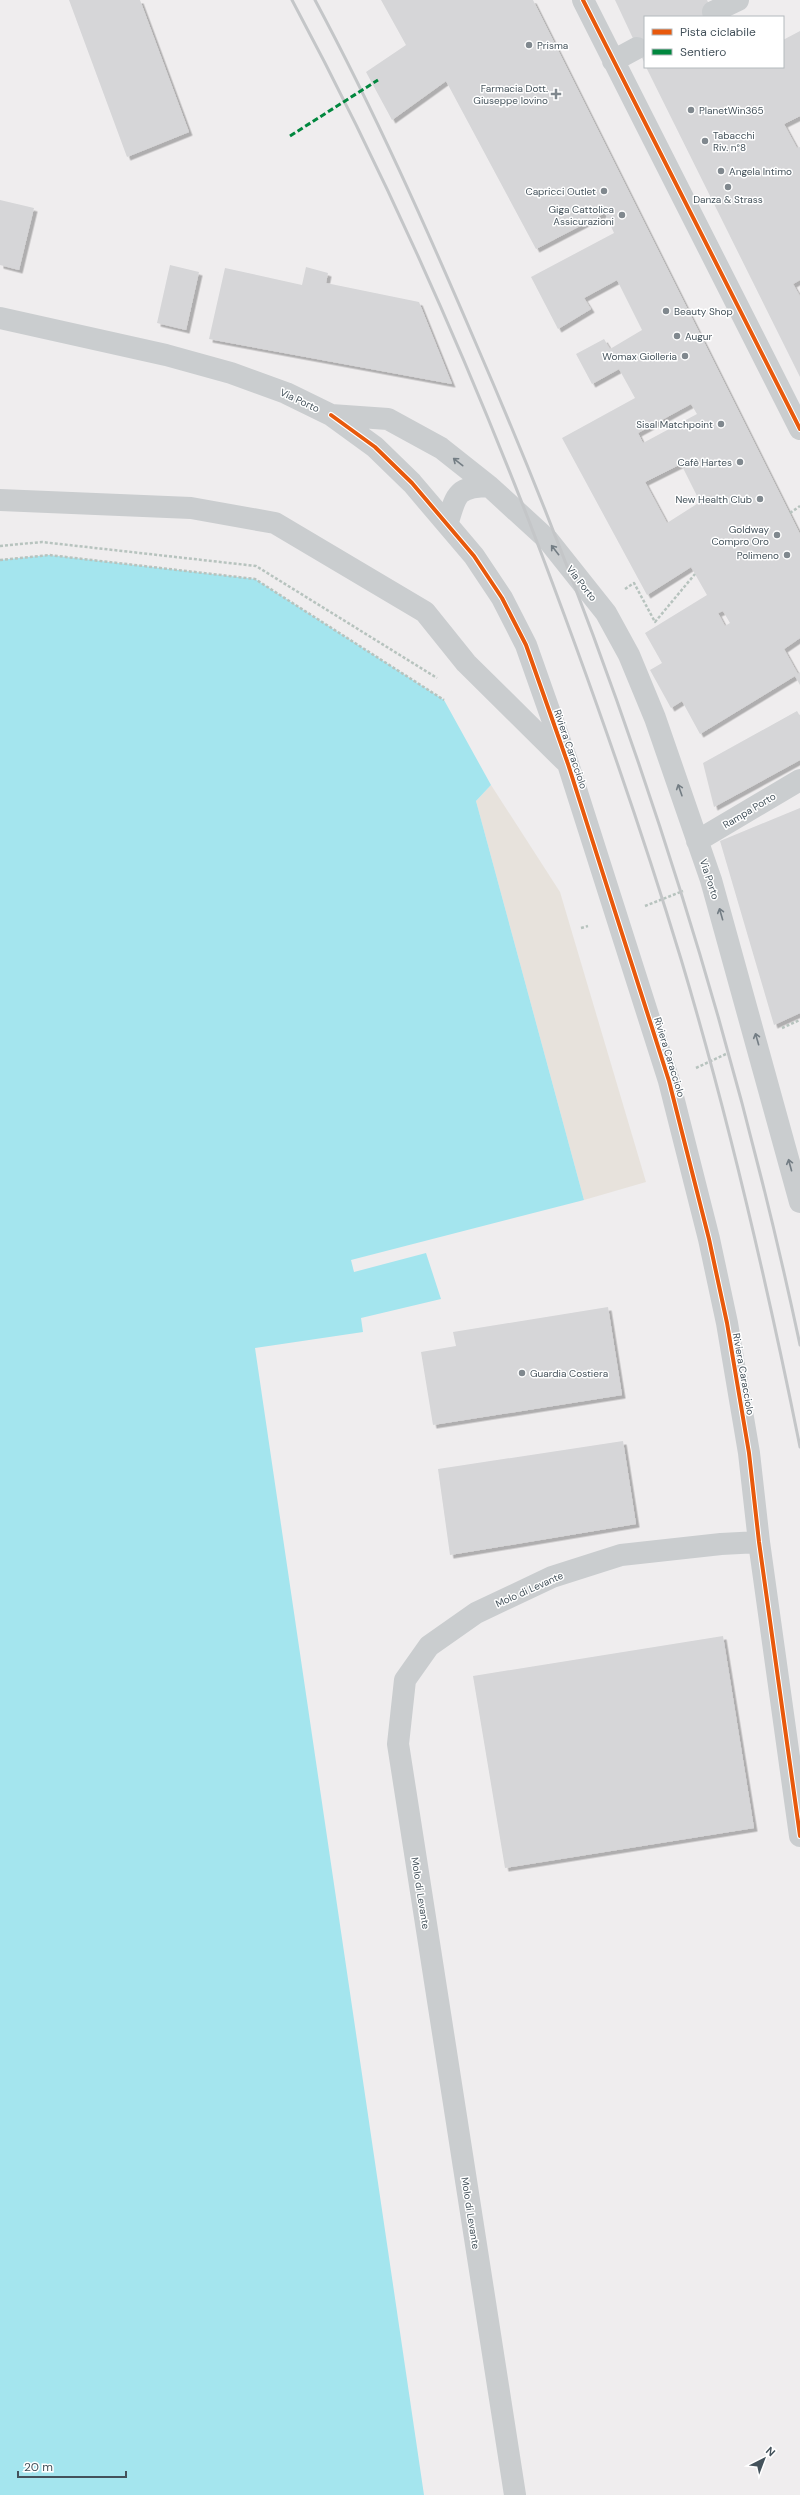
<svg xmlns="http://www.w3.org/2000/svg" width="800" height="2495" font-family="'DM Sans',sans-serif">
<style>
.sand{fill:#e7e2dc}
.water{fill:#a4e5ee}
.building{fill:#d6d6d8;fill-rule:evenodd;filter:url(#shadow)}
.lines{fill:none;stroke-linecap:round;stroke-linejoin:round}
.path{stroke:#b7c3be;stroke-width:2.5;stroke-dasharray:3 2;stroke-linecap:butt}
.minor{stroke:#cacdcf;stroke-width:22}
.rail{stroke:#c4c6c8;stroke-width:3}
.quiet{stroke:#00873e;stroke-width:3;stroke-dasharray:6 3;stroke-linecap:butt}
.cycleway-casing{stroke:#fff;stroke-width:6}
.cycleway{stroke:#e8590c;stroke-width:4}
.oneway{stroke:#737d84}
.poi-dot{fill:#80888e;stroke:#fff;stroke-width:1.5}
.labels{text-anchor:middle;stroke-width:3;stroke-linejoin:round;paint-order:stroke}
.poi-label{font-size:10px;fill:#44525b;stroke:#fff;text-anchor:end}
.street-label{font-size:10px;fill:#44525b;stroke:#fff}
</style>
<defs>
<filter id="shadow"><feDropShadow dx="3.5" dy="3.5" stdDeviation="0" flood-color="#0004"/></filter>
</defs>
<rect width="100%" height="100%" fill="#efedee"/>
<path class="sand" d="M491,785L560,892L646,1182L584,1200L476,801Z"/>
<path class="water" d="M49,555L255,579L444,700L491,785L476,801L584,1200L351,1260L354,1272L426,1253L441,1299L361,1318L363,1332L255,1348L424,2495H0V560Z"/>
<path class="building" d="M69,0H140L189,132L127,157Z
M381,0H533L800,534V638L784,649L798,674L800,672V685L795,676L700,734L682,701L671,708L650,670L662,663L645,633L707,595L691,567L647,595L562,438L635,398L619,369L592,384L576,354L604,339L610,349L642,330L617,280L584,298L591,309L558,329L531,277L614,233L605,213L536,249L446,81L392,120L366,72L406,45ZM691,404L697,414L643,443L638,433ZM681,464L700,502L667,523L645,482ZM723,611L730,623L725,626L718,613Z
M615,0H707L715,17H645V64Z
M800,31V116L784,124L797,148L800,147V280L793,284L800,296V377L646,67H783V40Z
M0,200L34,208L19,270L0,265Z
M170,265L199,272L186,330L157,323Z
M306,267L328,273L326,283L419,302L452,384L209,339L225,268L302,285Z
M797,711L800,716V760L714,807L703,763Z
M800,808V1013L774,1025L720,841Z
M608,1307L622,1395L433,1425L421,1352L456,1346L453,1332Z
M623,1441L636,1524L450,1555L438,1469Z
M723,1636L754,1828L505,1868L473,1676Z"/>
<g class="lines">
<path class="path" d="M790,513L800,506
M0,546L42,542L256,566L437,678
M0,560L49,555L255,579L444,700
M625,589L634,583L655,622L695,574
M645,906L683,891
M581,928L588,926
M782,1028L800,1020
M696,1068L728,1053"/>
<path class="minor" d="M583,0L800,429
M713,12L738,0
M613,61L637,48
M0,318L166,355L231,373L286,393L331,415L388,419L441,448L489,486L548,540L606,613L629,655L655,718L711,880L800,1202
M331,415L375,447L412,483L474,556L502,598L526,645L568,764L669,1081L709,1239L727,1323L749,1453L759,1542L800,1836
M0,500L191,508L275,523L425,612L466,663L564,760
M448,522C456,494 457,487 489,486
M697,841L800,780
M515,2495L398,1744L405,1680L429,1646L476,1613L552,1577L621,1555L721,1544L759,1542"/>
<path class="rail" d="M292,0C382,168 460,343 529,521C584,665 636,811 681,959C729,1119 767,1283 800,1447
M315,0C375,112 427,229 477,346C616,667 727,1002 800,1345"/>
<path class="quiet" d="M290,136L378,80"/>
<defs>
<path id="cycleway" d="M583,0L800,429
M331,415L375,447L412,483L474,556L502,598L526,645L568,764L669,1081L709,1239L727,1323L749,1453L759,1542L800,1836"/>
</defs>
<use href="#cycleway" class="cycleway-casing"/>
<use href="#cycleway" class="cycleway"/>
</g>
<defs><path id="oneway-shaft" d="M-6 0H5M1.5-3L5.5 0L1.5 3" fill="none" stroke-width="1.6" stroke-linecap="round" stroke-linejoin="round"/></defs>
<g class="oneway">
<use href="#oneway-shaft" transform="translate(458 462) rotate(-142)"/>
<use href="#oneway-shaft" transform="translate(555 550) rotate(-128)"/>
<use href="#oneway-shaft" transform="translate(680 790) rotate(-109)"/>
<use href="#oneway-shaft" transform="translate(721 914) rotate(-106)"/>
<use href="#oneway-shaft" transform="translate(757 1039) rotate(-106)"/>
<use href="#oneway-shaft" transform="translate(790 1165) rotate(-105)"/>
</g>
<g class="poi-dot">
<circle cx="529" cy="45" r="4"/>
<path d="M554 88h4v4h4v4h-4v4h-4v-4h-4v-4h4z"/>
<circle cx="691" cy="110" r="4"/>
<circle cx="705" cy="141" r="4"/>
<circle cx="721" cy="171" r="4"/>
<circle cx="728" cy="187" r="4"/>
<circle cx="604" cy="191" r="4"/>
<circle cx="622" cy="215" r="4"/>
<circle cx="666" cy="311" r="4"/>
<circle cx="677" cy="336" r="4"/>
<circle cx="685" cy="356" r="4"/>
<circle cx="721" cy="424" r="4"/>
<circle cx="740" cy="462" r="4"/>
<circle cx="760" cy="499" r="4"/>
<circle cx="777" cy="535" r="4"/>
<circle cx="787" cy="555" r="4"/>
<circle cx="522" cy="1373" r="4"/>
</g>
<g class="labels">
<g class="poi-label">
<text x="537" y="49" text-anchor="start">Prisma</text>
<text x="548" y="92">Farmacia Dott.<tspan x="548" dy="12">Giuseppe Iovino</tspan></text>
<text x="699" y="114" text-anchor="start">PlanetWin365</text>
<text x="713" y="139" text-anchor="start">Tabacchi<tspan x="713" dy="12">Riv. n°8</tspan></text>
<text x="729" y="175" text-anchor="start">Angela Intimo</text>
<text x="596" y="195">Capricci Outlet</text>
<text x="728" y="203" text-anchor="middle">Danza &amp; Strass</text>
<text x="614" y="213">Giga Cattolica<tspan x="614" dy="12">Assicurazioni</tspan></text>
<text x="674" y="315" text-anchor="start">Beauty Shop</text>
<text x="685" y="340" text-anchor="start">Augur</text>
<text x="677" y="360">Womax Giolleria</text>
<text x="713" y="428">Sisal Matchpoint</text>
<text x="732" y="466">Cafè Hartes</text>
<text x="752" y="503">New Health Club</text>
<text x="769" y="533">Goldway<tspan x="769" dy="12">Compro Oro</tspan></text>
<text x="779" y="559">Polimeno</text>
<text x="530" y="1377" text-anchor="start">Guardia Costiera</text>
</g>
<g class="street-label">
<text transform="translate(300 400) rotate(25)" y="4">Via Porto</text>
<text transform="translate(582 583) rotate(52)" y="4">Via Porto</text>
<text transform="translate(571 749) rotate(71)" y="4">Riviera Caracciolo</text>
<text transform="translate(749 810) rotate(-31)" y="4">Rampa Porto</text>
<text transform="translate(710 879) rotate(72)" y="4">Via Porto</text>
<text transform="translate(670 1057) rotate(73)" y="4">Riviera Caracciolo</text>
<text transform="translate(744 1374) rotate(80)" y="4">Riviera Caracciolo</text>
<text transform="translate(529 1589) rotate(-24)" y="4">Molo di Levante</text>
<text transform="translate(421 1893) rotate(81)" y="4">Molo di Levante</text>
<text transform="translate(471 2213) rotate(81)" y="4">Molo di Levante</text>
</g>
</g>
<rect x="644" y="16" width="140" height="52" fill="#ffffff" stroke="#b4babd"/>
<rect x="652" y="29" width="20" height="6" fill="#e8590c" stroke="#b4babd"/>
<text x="680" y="36" font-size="12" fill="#44525b">Pista ciclabile</text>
<rect x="652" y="49" width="20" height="6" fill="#00873e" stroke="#b4babd"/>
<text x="680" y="56" font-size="12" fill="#44525b">Sentiero</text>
<g transform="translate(764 2459) rotate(42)" stroke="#ffffff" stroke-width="3" paint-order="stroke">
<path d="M0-3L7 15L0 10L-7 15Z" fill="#44525b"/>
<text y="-6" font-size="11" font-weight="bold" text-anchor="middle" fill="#44525b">N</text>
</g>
<path d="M18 2471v6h108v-6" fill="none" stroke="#44525b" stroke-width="2"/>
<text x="24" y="2471" font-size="12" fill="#44525b" stroke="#ffffff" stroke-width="3" paint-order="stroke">20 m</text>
</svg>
